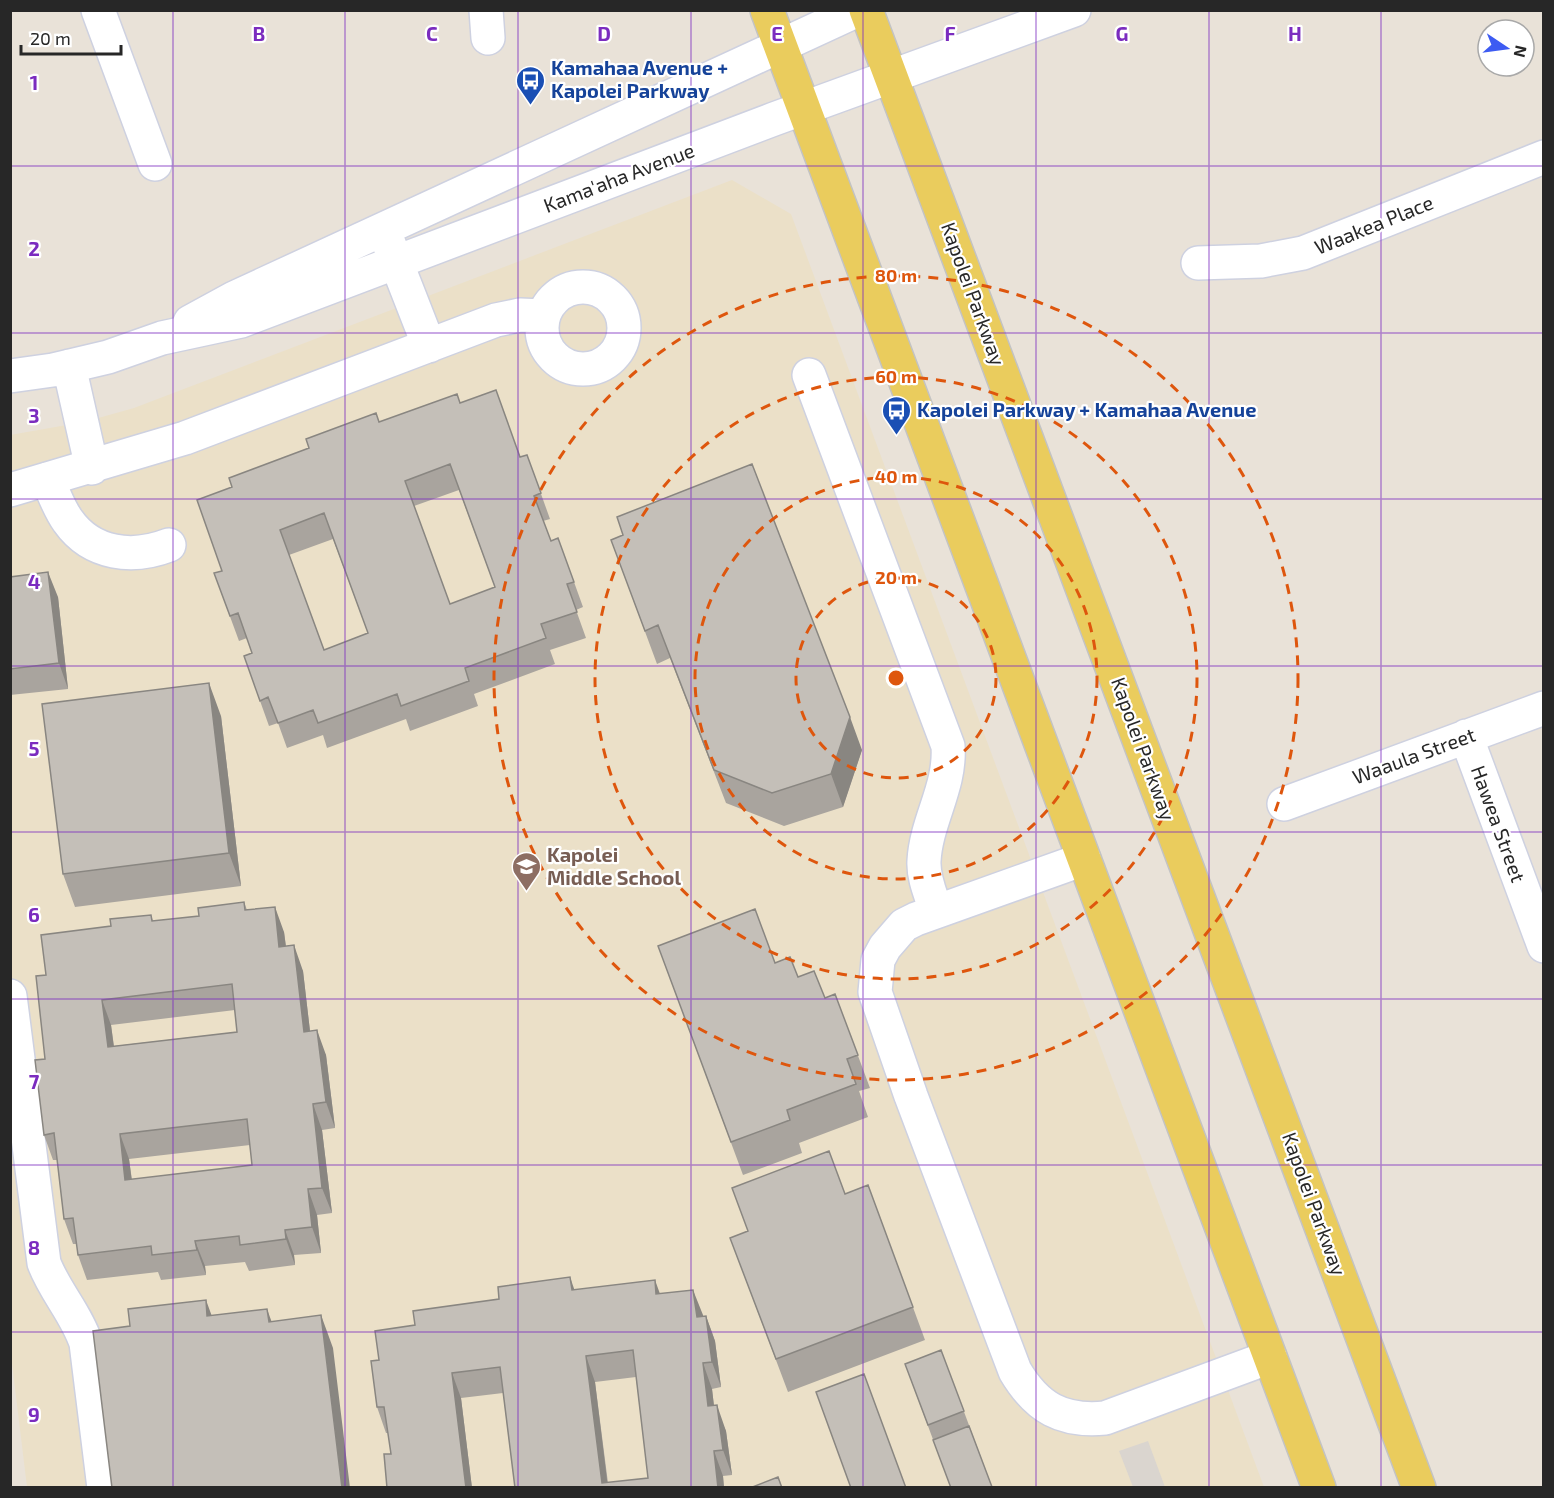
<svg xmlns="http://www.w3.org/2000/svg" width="1554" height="1498" font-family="'Exo 2',sans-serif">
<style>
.education{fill:#ebe0c8}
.plaza{fill:#dad5cf}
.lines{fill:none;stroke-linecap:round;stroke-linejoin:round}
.minor-casing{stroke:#ced1e0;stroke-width:36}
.major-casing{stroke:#c3c3c3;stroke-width:36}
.minor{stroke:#fff;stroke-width:33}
.major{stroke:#eacc5d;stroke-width:33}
.wall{fill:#a9a49e;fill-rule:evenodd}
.shaded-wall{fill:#898681}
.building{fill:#c4bfb8;stroke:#898681;stroke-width:1.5;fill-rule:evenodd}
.grid{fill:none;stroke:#7b2cbf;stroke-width:1.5;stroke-opacity:0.55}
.ring{fill:none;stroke:#de560d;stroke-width:3;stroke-dasharray:10 8}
.labels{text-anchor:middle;stroke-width:4.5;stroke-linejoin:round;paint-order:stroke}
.transit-label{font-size:20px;font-weight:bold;fill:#164399;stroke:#fff;text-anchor:start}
.street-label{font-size:20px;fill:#272727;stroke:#fff}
.education-label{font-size:20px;font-weight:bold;fill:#785e54;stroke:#fff;text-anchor:start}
.grid-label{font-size:20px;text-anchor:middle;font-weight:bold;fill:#7b2cbf;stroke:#fff;stroke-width:4.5;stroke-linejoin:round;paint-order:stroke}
.centre{fill:#de560d;stroke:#fff;stroke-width:3}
.ring-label{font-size:18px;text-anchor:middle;font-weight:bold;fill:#de560d;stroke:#fff;stroke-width:4.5;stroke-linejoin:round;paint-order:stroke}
</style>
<rect width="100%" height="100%" fill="#e9e2d8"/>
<path class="education" d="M732,180L791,214L1264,1487H27L10,1347V435L84,422L134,408Z"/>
<path class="plaza" d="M1148,1441L1165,1487H1133L1119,1451Z"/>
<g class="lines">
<defs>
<path id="minor" d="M98,10L155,164
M486,10L488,38
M388,241L429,346
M1198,263L1261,261L1303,253L1544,157
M542 328a41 41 0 1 1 82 0a41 41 0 1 1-82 0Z
M190,322L234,298L858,10
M69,366L92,468
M809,375L948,746C951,787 926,821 924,861C923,878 931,895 936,911
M10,376L53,370L108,357L162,338L241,321L774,119L1074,10
M47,479C54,493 59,509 68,521C92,555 133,559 169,545
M10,490L185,438L496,320L520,315L543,316
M1466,736L1544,946
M1284,804L1544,708
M1084,859L916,919L904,925L885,947L878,960L875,992L911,1096L1015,1371C1037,1408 1062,1422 1105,1418L1270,1357
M10,996L44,1263C55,1292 76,1313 86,1343L104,1488"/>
<path id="major" d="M767,10L1319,1488
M866,10L1419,1488"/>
</defs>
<use href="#minor" class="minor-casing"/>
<use href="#major" class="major-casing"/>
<use href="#minor" class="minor"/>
<use href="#major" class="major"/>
</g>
<path class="wall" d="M460,403L520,457L527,455L550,519L543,521L551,541L574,582L583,607L576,610L586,638L550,650L555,664L474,694L478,706L410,731L406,719L327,748L323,735L287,748L278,723L269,726L244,656L252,653L247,638L239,641L214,573L222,571L380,422ZM459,490L495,587L450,604L414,506ZM333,539L368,633L324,650L289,555Z
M611,540L862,750L843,807L784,826L726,803L670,658L657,664Z
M10,577L58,597L68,689L10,695Z
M221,716L241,886L75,907L63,874Z
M244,902L247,910L284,932L286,946L303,971L310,1031L326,1055L335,1128L322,1130L332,1213L317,1215L321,1253L294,1255L295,1265L249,1271L245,1262L205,1266L206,1275L161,1280L158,1272L87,1280L78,1255L77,1244H73L64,1219L57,1160H53L44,1135L46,975L111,926L151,915L153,921L199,916ZM235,1010L237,1032L114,1046L111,1025ZM250,1145L252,1165L132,1180L129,1159Z
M658,946L775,963L798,977L825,998L835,994L870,1088L859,1091L868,1117L799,1143L802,1153L743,1175Z
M868,1185L925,1340L788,1392L730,1238Z
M575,1290L660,1294L703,1316H706L715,1341L721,1387L712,1389L714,1406L726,1431L732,1475L723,1476L724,1488H515L503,1393L461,1398L472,1488H387L391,1454L388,1433H386L377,1407L379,1360L415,1325ZM636,1377L648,1478L608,1483L595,1382Z
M941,1350L992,1487L951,1488L905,1364Z"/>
<path class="shaded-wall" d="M48,572L58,597L68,689L59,663Z
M209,683L221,716L241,886L229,853Z
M850,717L862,750L843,807L831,774Z
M275,907L284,932L289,972L279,947Z
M294,945L303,971L313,1057L304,1032Z
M102,1000L111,1025L117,1072L108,1047Z
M317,1030L326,1055L335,1128L326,1102Z
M313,1104L322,1130L332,1213L322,1188Z
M120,1134L129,1159L135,1206L125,1180Z
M308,1189L317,1215L321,1253L312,1227Z
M285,1230L294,1255L295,1265L286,1239Z
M195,1241L205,1266L206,1275L197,1250Z
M570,1277L579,1303L572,1290Z
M655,1280L664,1305L656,1294Z
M693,1290L703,1315L706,1342L697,1317Z
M206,1300L218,1333L207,1316Z
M267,1309L279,1342L269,1322Z
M321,1315L333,1348L350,1488H342Z
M706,1316L715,1341L721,1387L712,1362Z
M586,1356L595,1382L608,1488L602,1483Z
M703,1363L712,1389L717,1432L708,1406Z
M452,1373L461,1398L472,1488H466Z
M717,1405L726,1431L732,1475L723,1450Z
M714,1451L723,1476L724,1488H718Z"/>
<path class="building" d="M496,390L520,457L527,455L541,493L534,496L551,541L558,538L574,582L567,584L577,612L541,624L546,638L465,668L469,681L401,706L397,694L318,723L313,710L278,723L268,697L260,701L244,656L252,653L238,613L230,616L214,573L222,571L197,500L232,487L229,478L309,448L306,439L376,413L379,422L457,394L460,403ZM450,464L495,587L450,604L405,481ZM324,513L368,633L324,650L280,530Z
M752,464L850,717L831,774L772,793L714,770L658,625L645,631L611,540L623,535L617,517Z
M48,572L59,663L10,669V577Z
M209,683L229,853L63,874L42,704Z
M244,902L245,910L275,907L279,947L294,945L304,1032L317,1030L326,1102L313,1104L322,1188L308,1189L312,1227L285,1230L286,1239L240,1245L239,1236L195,1241L197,1250L152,1255L151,1246L78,1255L73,1218L64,1219L54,1133L44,1135L35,1060L45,1059L36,976L46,975L41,935L111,926L110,919L151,915L152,921L199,916L198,908ZM232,984L237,1032L108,1047L102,1000ZM247,1119L252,1165L125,1180L120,1134Z
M755,909L775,963L790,957L798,977L814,971L825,998L835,994L858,1055L847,1059L856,1084L787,1110L790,1120L731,1142L658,946Z
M829,1151L845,1194L868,1185L913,1307L776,1359L730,1238L748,1231L732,1188Z
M570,1277L572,1290L655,1280L656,1294L693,1290L697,1317L706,1316L712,1362L703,1363L708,1406L717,1405L723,1450L714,1451L718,1488H515L500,1367L452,1373L466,1488H387L384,1454H391L384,1407H377L371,1361L379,1360L375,1331L415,1325L413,1311L499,1299L498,1287ZM633,1350L648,1478L602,1483L586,1356Z
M206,1300L207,1316L267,1309L269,1322L321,1315L342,1488H112L93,1331L130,1326L128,1309Z
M941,1350L964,1411L928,1425L905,1364Z
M864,1374L906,1488H851L816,1392Z
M969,1426L992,1487L991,1488H951L933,1440Z
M778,1477L782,1488H750Z"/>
<path class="grid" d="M173,10V1488M345,10V1488M518,10V1488M691,10V1488M863,10V1488M1036,10V1488M1209,10V1488M1381,10V1488M10,166H1544M10,333H1544M10,499H1544M10,666H1544M10,832H1544M10,999H1544M10,1165H1544M10,1332H1544"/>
<g class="ring">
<circle cx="896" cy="678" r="100"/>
<circle cx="896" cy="678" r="201"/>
<circle cx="896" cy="678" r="301"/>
<circle cx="896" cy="678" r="402"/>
</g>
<defs>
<symbol id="bus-pin" viewBox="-11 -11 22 30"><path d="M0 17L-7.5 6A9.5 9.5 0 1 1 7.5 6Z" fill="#1a4fb4" stroke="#fff"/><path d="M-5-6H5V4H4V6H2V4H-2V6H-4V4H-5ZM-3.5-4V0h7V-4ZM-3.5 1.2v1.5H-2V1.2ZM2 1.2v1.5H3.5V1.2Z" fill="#fff"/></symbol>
<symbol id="school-pin" viewBox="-11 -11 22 30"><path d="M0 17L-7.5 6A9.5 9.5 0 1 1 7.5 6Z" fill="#8d6e63" stroke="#fff"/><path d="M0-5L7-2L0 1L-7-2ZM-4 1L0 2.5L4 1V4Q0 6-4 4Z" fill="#fff"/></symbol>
</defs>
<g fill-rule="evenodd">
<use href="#bus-pin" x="514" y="64" width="33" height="45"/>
<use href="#bus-pin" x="880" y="394" width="33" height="45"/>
<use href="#school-pin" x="510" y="850" width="33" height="45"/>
</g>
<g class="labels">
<g class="transit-label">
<text x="551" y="75">Kamahaa Avenue +<tspan x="551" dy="23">Kapolei Parkway</tspan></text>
<text x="917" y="417">Kapolei Parkway + Kamahaa Avenue</text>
</g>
<g class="street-label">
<text transform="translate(619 178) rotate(-21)" y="7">Kama'aha Avenue</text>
<text transform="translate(1374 225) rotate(-22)" y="7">Waakea Place</text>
<text transform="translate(973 294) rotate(70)" y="7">Kapolei Parkway</text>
<text transform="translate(1143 749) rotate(70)" y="7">Kapolei Parkway</text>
<text transform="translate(1414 756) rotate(-20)" y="7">Waaula Street</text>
<text transform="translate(1498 824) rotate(70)" y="7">Hawea Street</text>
<text transform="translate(1314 1204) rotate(70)" y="7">Kapolei Parkway</text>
</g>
<g class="education-label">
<text x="547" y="862">Kapolei<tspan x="547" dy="23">Middle School</tspan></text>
</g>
</g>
<g class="grid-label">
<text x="259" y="41">B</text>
<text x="432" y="41">C</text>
<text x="604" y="41">D</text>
<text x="777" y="41">E</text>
<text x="950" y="41">F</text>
<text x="1122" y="41">G</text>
<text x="1295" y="41">H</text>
<text x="34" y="90">1</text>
<text x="34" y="256">2</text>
<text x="34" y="423">3</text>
<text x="34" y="589">4</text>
<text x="34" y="756">5</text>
<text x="34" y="922">6</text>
<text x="34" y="1089">7</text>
<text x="34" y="1255">8</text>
<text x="34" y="1422">9</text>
</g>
<circle cx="896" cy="678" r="9" class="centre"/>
<g class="ring-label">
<text x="896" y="282">80 m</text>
<text x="896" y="383">60 m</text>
<text x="896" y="483">40 m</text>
<text x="896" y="584">20 m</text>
</g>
<rect width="1554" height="1498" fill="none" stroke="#272727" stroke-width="24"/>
<g transform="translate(1506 48) rotate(103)"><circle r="28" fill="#ffffff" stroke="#a9a9a9" stroke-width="1.5"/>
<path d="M0-4.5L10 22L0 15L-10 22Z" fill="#3d5bf2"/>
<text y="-9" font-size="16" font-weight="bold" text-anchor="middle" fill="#272727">N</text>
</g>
<path d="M21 45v9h100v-9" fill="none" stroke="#272727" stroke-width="3"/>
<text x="30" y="45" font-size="18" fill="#272727" stroke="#ffffff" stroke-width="4.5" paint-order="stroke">20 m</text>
</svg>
